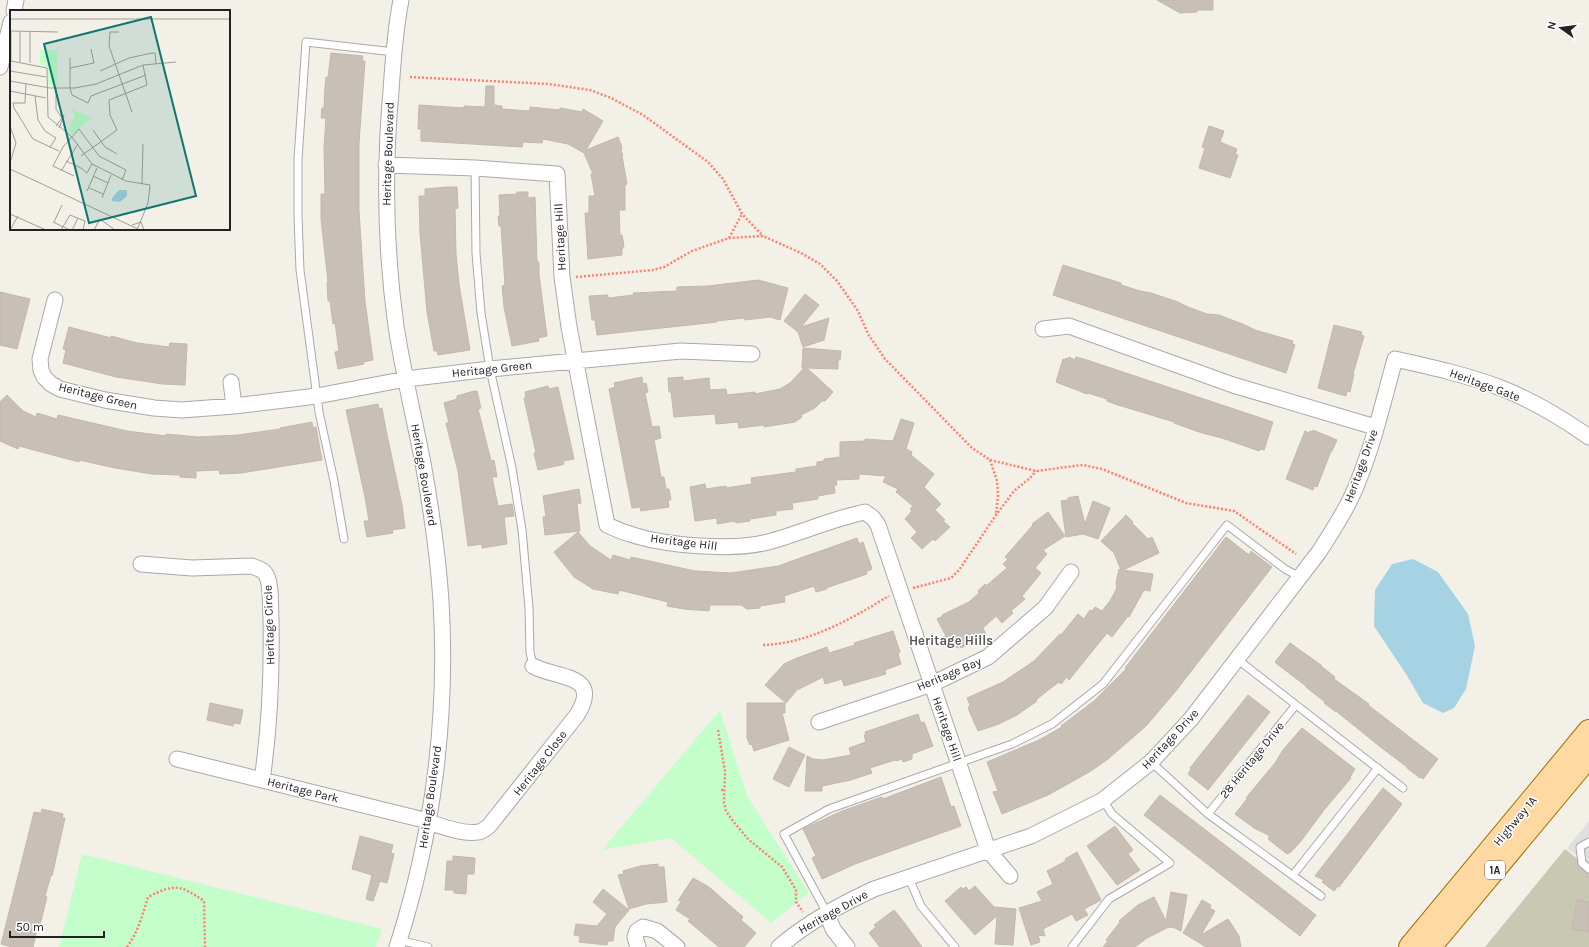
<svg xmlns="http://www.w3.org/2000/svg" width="1589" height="947" font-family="Karla,sans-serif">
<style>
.residential{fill:#e0dfdf}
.construction{fill:#c8c8b3}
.park{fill:#c4feca}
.water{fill:#a6d3e3}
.building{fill:#c8bfb7;stroke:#c6b7a9}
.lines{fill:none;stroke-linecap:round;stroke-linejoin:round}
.service-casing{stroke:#a9a9a9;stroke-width:9}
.minor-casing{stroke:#a9a9a9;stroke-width:17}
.primary-casing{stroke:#a07000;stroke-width:24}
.path{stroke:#ff806d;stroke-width:2.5;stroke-dasharray:2 2;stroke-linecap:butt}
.service{stroke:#fff;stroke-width:7}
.minor{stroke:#fff;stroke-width:15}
.primary{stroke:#ffd9a1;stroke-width:22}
.labels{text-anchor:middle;stroke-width:3;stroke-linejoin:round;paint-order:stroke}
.shield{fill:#fff;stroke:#646464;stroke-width:1}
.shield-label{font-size:11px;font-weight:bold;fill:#222}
.street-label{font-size:12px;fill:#222;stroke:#fff}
.neighbourhood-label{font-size:13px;font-weight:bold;fill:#555;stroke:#fff}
.inset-road{fill:none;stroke:#9f9e99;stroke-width:1}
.view{fill:#0f766e;fill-opacity:0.15;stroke:#0f766e;stroke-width:2}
.inset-edge{fill:none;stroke:#222;stroke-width:2}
</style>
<rect width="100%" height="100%" fill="#f3f0e8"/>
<path class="residential" d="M1589,821V866L1567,848Z"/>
<path class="construction" d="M1565,849L1589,868V947H1485Z"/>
<path class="park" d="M720,710L747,796L809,893L771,923L671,838L602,850Z
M82,854L382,929L376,947H59Z"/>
<path class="water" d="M1413,559L1438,572L1468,614L1475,646L1466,689L1454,708L1443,713L1423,703L1406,674L1374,626L1375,590L1392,564Z"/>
<path class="building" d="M1157,0H1213V10H1197V12L1180,13Z
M331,53L363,56L362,61H365L359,143V211L365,301L373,360L363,362L364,364L338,369L335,352L339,351L335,323L333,324L330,301H328L327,282H328L321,219V194H325L324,147L326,118H321L322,108H324L325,87L326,77H328Z
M486,86H494V105L502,106V109L530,111V107L560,110V108L582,112L583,109L603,121L586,150L618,137L622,147L621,151L623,155L622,156L627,184L625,185V210H619L620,235H622L624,246L622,249V255L588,259L585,213H589V196H595L591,174H593L584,153L568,144L543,139L542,143L523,142L522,147L421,141V129H418L419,105L464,108V106L485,107Z
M1209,126L1224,131L1220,142L1237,149L1235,154L1238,155L1230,178L1199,168L1205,148L1202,147Z
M448,187H457L458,208L455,209L456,254L459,284L470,350L438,355L437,351H434L427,312L420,233L419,196H425V189Z
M517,192H528V198L535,197L537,262H539V275L547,336L538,338L539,341L512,346L504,307L502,286L505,285L501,226H499L498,216H500L499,195L517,194Z
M1063,265L1121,283V285L1140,291L1151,293L1178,302L1188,307L1207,314L1219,315L1245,325L1255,330L1293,341L1292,344L1295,345L1286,373L1053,295Z
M758,280L788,288L780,320L770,317L745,320L744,318L717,321V322L597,335L595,320H592L589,296L608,295V298L634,295L633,293L677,291V287L708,286Z
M0,292L30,299L17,349L0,345Z
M805,294L819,305L801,327L829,318L824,340L803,347L798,332L784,321Z
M1334,325L1362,332L1361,335L1364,336L1353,374H1354L1350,392L1347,391L1346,396L1318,388Z
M69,327L111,338V336L137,343L169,347L170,343L187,344L185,385L163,384L116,377L63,363L66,350L63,349Z
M803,348L841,351L840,360H838V369L807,368L833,392L825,401H822L815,408L801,415L802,417L795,422L764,427V425L739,428L738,422L716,424L715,414L674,417L671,392H669L668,378L683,377V381L709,378L710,390L726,389L727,395L755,392V394L780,389L790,383L804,368H802Z
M1069,357L1075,360L1076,357L1090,361L1273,422L1264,450L1260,449L1259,451L1222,438L1202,433L1174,423V422L1118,405L1107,401V399L1088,393L1087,394L1056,382L1063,359L1065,360L1066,358L1068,359Z
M642,377L643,384L646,383L648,392L645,393L652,427L659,426L661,438L654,440L661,477H664L666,489H669L671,500H668L669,507L641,511L640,507L632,508L609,389L615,387L614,383Z
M548,386L549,389L558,387L574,459L563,461L564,464L561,465L538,470L534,453H536L524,398L526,397L525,392Z
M474,391H477L481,408L478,409L491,461L494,460L497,477H492L498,506L512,504L514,516L504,517L507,544L482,548V544L468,546L458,471L446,423H449L444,403L457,399V396Z
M7,395L23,411L36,417L37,413L57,419L58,415L127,431L166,436V434L198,437L238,435L280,429V428L312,422L313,428L316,427L322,460L241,473L220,474L219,470L196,471V478L180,477V475L152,474L115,468L79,460V462L19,446L18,449L0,441V402Z
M378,404L379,409L382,408L386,430L402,505L405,528L392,530L393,533L367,537L364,521H369L365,497L346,410Z
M901,419L914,423L906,449L912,452L911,455L934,474L924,487L941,504L935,510L945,520L943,521L950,527L935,541L933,539L922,549L911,538L917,532L905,519L912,511L910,509L913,506L896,492L898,489L883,482L886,476L859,474V479L836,480L837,485H834L835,493L818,496V499L792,503L793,509L776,511V515L750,519V521L736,523L735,521L717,524V518L695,521L690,487L705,484L706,489L726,486V488L752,484L751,478L796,472V469L817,466V462L824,461V459L840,457V442L865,441V439L893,441Z
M1313,430L1337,440L1332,451H1331L1317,487L1314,486L1313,490L1286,479L1305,431L1309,433L1310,431L1313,432Z
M579,489L581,503L577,504L580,531L545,535L543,517H546L543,496Z
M1078,496L1085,524L1093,501L1110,508L1098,539L1083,534L1066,537L1061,501L1068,500V498Z
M1048,512L1065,536L1043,550L1047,554L1035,568L1041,573L1022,596L1025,599L1011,611L1013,613L1002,623L996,616L983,628L986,635L961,648L960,646L957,648L954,643L948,647L943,637L946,636L937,619L943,616L942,615L969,602L979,593L978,591L985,584L986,586L1007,568L1003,564L1008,559L1005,557L1033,525L1032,524Z
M1126,515L1133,522L1132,523L1148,539L1152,537L1159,553L1123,570L1153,574L1150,591L1144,590L1129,617L1128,616L1112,637L1107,633L1069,680L1067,677L1061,684L1059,682L1047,691L1036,700L1037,701L1017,715L999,724L978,731L968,708L970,705L967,698L1003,682L1034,661L1060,634L1061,635L1078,614L1084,619L1090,610L1092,611L1095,607L1102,611L1110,601L1117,588L1116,583L1119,569L1121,570L1114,553L1101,541Z
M578,532L590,546L611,560L613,555L630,560L631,557L695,571L731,573L778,566L857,538L859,544L863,542L872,569L866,572L867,574L826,588L827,589L816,592L814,586L784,596L785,602L760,606V608L747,609L741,605H710L709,611L684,609L667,606L668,602L619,590L618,594L593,589L574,577L554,552Z
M1226,537L1249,555L1251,551L1272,567L1175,692L1146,726L1108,759L1091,771L1048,795L1002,814L993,792L998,791L987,762L1039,740L1062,727L1061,726L1094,701L1126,669L1125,668Z
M893,631L900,652L898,654L901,664L885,670L886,674L844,686L842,679L825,684L823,677L797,690L786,703L765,685L784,664L797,658L827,647L829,653L855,645L854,643Z
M1290,643L1321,665V666L1335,677L1334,679L1369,704L1368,705L1438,759L1423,779L1421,777L1420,778L1407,768V767L1378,745L1336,711V712L1324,703L1325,702L1306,687V686L1277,664L1275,662Z
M1248,695L1270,712L1208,790L1188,774L1191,769L1190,768Z
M210,703L243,710L240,724L234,723L233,726L207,720Z
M747,703H785V713H782L789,740L754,751L752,744L750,745L747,738Z
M918,714L921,723L924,722L933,746L912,754V759L903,762L902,759L896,761L895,760L870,768L872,773L851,780L822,786V791H805L807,756L813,759L823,760L851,755L849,748L866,742L864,735H866L865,732Z
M1302,728L1355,769L1350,777L1351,778L1324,810L1301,841L1291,852L1287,854L1268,839L1270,836L1254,828L1235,814L1247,799L1246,798L1275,763L1283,750Z
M789,747L805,755L789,787L773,779Z
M941,777L951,807L954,806L961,826L855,864L822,879L812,858L816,856L803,829L842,811L882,797L883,799Z
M1383,788L1402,804L1339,887L1338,886L1334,891L1322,882L1324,880L1315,876Z
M1160,795L1316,915L1300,936L1144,815Z
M42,809L63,814L62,818H65L52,876L51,875L45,896L47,897L40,925H38L33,947H12L1,944L34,812L41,813Z
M1115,826L1133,850L1128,854L1140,870L1117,885L1087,846Z
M360,836L393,845L391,853L394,854L387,883L380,881L373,901L366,899L372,875L352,869Z
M1077,852L1101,900L1084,909L1088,915L1076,921L1072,914L1043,929L1045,936L1038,935L1040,942L1031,945L1019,908L1042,901L1037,892L1053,884L1047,871L1066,861L1065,859Z
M453,856L475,858L474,874H467L466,894L454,893V890H445L447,861H453Z
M658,864V867H664L667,902L646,904L629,909L618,875L624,874L623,871L640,866Z
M693,878L709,887L743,917L741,920L756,933L744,947H719L688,921L690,919L676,910L682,900L678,901Z
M975,886L994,907L1016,909L1013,945L995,944L997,916L975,935L945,901L961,887L963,889L966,887L969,891Z
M603,889L629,910L615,927L613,941H608L607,945L579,942L580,936L574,935L576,924L597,926L607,914L593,902Z
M1171,892L1187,895L1181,931L1175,928L1169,927L1147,938L1135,947H1103L1108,941L1106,940L1120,922L1119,921L1138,905L1154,897L1166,921Z
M1202,900L1211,905L1210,908L1215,911L1201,935L1228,919L1239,936L1241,947H1206L1183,933Z
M1577,900L1589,902V932L1572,929Z
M894,910L903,921L922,947H880L869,933L876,927L874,925Z"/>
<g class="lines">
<defs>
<path id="service" d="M475,168L476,253L481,313L490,369L512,468L522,530L529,608L530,652L533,666
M344,539L334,481L319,412L300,270L298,216V159L306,42L394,52
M1237,659L1403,788
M1151,762L1208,814L1321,896
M1208,814L1295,706
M1589,842L1580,847L1582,863L1589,869
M1293,875L1378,768
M909,878L921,906L955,947
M827,913L784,834L829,809L1012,744L1052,724L1103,684L1227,525L1285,569L1300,577
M399,940L428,947
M1072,947L1109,899L1170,863L1112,814L1103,800"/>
<path id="minor" d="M14,11L16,0
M0,67L11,22
M386,165L475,168L557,174L562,277L569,327L607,525C614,528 622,532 630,534C665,546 733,551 768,542C801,533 832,519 865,512L873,518L878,525L988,850L1010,876
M55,300L40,359L41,370L44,377L51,384L60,389L105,400L154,408L182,410L234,406L317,396L406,379L490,369L681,351L752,354
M1043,329L1069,326L1233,385L1375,427
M231,382L234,406
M141,564L192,568L252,566C256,568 262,569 265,573C272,582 270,607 271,618C272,672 270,726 262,780
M819,722L932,684L988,657L1045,608L1071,572
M177,759L428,821
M428,822C441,826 464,835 478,832C482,832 486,828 489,826L577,715C603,673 556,679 533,666
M827,913L833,929L847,947
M397,947C433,836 448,717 441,601C438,554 431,508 423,463C414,417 403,372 396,326C385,247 384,169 391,91C393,60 395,30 401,0
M638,947L635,937L637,931L643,927L657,931L677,947
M779,947C808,922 840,905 874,889L1031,836L1103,800L1151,762L1191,719L1319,552C1330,535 1341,518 1350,500C1371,456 1382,406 1395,359C1431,367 1467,375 1501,388C1532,400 1562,418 1589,437"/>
<path id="primary" d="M1410,947L1589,731
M1430,947L1589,756"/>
</defs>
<use href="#service" class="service-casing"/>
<use href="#minor" class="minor-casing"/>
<use href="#primary" class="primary-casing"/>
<path class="path" d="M410,77L549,84L590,90L611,98L643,115L708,162L723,179L742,214L763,236
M729,238L742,214
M576,277L653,270L664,267L692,251L729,238L763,236L801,253L820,264L837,281L858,311L868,334L885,359L972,448L990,460L1036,471L1083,465L1102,469L1186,503L1234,511L1296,554
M990,460L997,481L998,495L996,514
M913,588L951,578L959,570L996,515L1014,491L1030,478L1036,471
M763,645C799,644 834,628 865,610C873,606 881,600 889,596
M718,730L725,771L724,803L726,811L733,821L748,839L782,867L796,890V902L803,912
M721,790H725
M127,947C138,932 143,914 148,897C174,884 179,884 204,901L205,947"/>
<use href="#service" class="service"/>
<use href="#minor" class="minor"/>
<use href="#primary" class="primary"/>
</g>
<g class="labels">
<rect class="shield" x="1485" y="861" width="20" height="18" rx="3"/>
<g class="shield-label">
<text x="1495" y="874">1A</text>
</g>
<g class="street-label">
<text transform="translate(388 154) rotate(-88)" y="4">Heritage Boulevard</text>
<text transform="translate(560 237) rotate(-93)" y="4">Heritage Hill</text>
<text transform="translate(492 369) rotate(-6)" y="4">Heritage Green</text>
<text transform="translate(1485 385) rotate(20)" y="4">Heritage Gate</text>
<text transform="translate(98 396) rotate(14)" y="4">Heritage Green</text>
<text transform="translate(1361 466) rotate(-70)" y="4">Heritage Drive</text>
<text transform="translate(424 475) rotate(80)" y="4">Heritage Boulevard</text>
<text transform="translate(684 542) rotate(7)" y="4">Heritage Hill</text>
<text transform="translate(269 625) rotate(-92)" y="4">Heritage Circle</text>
<text transform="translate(949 674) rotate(-23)" y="4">Heritage Bay</text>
<text transform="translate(947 729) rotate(71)" y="4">Heritage Hill</text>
<text transform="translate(1170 739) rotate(-47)" y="4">Heritage Drive</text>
<text transform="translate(1252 760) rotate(-51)" y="4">28 Heritage Drive</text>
<text transform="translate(540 763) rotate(-52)" y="4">Heritage Close</text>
<text transform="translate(303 790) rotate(14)" y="4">Heritage Park</text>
<text transform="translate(430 797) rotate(-82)" y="4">Heritage Boulevard</text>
<text transform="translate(1515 821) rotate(-50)" y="4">Highway 1A</text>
<text transform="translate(833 912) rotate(-29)" y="4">Heritage Drive</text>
</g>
<g class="neighbourhood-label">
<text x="951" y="645">Heritage Hills</text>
</g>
</g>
<g transform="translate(10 10)">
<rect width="220" height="220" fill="#f3f0e8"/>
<path d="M30,40H47V76L38,75V58L30,54ZM62,99L81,108L63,124L58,120L65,106Z" fill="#c4feca"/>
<path d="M109,180H117V186L110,192L102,191V188Z" fill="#a6d3e3"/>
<path class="inset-road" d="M0,9H220M10,21V52M48,22L1,21V51L37,58L38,107L61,126L82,154L116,171L140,175L138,193L127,220M109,22H100L99,36L122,102M60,48V78M20,53V22M60,58L84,53L81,39M0,61L36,67M90,61L119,48L142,43H145L146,53M0,71L40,78H65L86,74L133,55L166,52M16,73L15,93H3L4,98L23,129L49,141M46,78V99L51,107M60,78L62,85L78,93L81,86L136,65M0,81L36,88M25,86L28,110L35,121L46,128L40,137M0,116L6,133L0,153M46,116L54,105L49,118M83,120L95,137L107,144M71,146L107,120L100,105L99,90L137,75L133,55M56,151L71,158L77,163L82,154M0,159L130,220M51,161L68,134M64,166L43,156L53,137L69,119L89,146L116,160L112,170M83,166L98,173M132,174L133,134M79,178L93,184M77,181L87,158M92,188L101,165M0,204L36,220M43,212L60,220M44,212L52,195M122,215L131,212L134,220M0,220L8,206M51,220L60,205L75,211L73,220M62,220L68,208M84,220L90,209L105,220"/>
<path class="view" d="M141,7L186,186L79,213L34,34Z"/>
<rect width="220" height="220" class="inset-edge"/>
</g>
<g transform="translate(1561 28) rotate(284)" stroke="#ffffff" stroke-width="3" paint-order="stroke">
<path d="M0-3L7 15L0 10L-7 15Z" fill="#222222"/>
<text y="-6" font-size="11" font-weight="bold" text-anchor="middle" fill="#222222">N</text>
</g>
<path d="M10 931v6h94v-6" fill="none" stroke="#222222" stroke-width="2"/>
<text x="16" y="931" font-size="12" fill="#222222" stroke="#ffffff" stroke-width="3" paint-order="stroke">50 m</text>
</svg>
